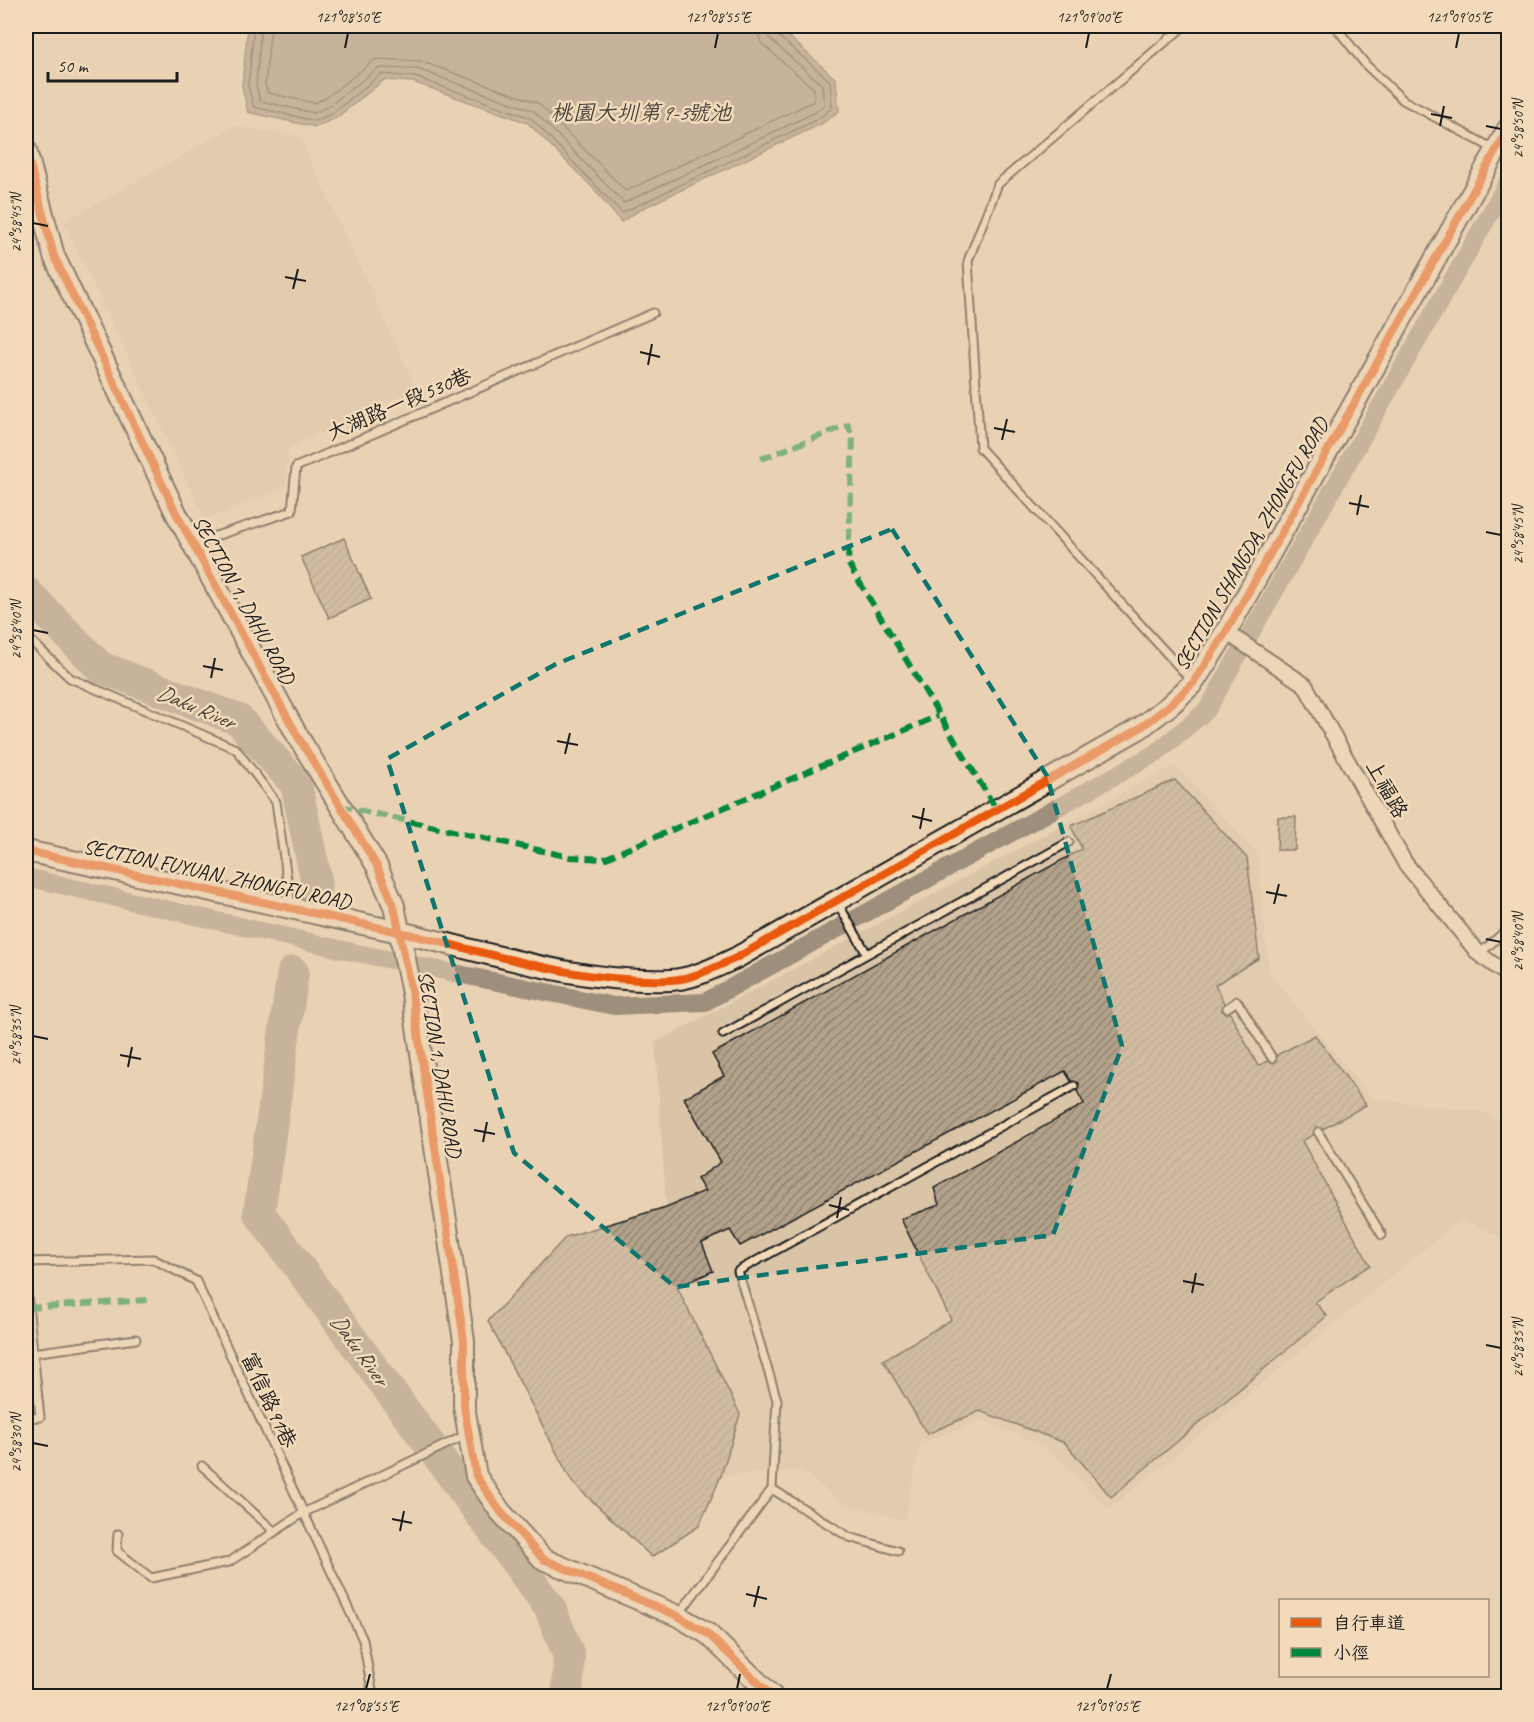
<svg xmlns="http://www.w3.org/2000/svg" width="1534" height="1722" font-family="Caveat,'LXGW WenKai TC',sans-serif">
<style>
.built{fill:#d9c4a8}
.water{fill:#9e8f7c;stroke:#6a6156;stroke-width:1.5}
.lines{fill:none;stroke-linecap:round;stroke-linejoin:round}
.shore{stroke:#504a42;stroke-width:1.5}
.canal{stroke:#9e8f7c;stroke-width:18}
.river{stroke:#9e8f7c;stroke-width:32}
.building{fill:url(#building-hatch);stroke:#1c1c1c;stroke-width:1.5}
.lane-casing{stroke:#1c1c1c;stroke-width:11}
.street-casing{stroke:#1c1c1c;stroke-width:18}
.secondary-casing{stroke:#1c1c1c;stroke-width:24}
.lane{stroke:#f2daba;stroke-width:7}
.street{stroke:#f2daba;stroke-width:14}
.secondary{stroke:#f2daba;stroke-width:20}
.quiet{stroke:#00873e;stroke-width:6;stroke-dasharray:12 6;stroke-linecap:butt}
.cycleway-casing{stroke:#f2daba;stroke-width:11}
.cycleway{stroke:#e8590c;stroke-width:8}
.marked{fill:none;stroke:#0f766e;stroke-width:4.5;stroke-dasharray:12 8;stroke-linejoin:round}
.ticks{fill:none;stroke:#1c1c1c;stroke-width:2}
.labels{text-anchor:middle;stroke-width:5;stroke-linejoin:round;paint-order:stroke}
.street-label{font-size:21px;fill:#1c1c1c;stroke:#f2daba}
.water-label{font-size:22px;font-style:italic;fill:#4a443e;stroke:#f2daba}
.neatline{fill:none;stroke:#1c1c1c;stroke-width:2}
.ticks-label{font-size:15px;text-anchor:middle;fill:#1c1c1c}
</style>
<defs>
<pattern id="building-hatch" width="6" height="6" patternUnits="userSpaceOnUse" patternTransform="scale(1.5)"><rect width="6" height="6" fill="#b3a28b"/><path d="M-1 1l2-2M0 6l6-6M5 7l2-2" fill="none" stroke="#918371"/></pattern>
</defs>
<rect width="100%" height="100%" fill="#e9d2b4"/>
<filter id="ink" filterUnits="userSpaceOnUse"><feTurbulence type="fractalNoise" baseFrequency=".0167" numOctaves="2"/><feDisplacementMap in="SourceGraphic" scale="12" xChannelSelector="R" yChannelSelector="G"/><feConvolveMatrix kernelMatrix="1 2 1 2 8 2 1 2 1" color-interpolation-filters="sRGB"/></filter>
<g filter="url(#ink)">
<path class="built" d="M234,126L299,136L417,389L289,448L285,488L205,520L64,222Z
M1175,765L1258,854L1269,972L1372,1098L1481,1112L1508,1122V1241L1461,1219L1109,1510L1046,1447L981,1420L920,1444L905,1520L844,1504L801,1470L721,1476L699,1526L652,1557L572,1482L488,1321L566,1237L666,1207L655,1043Z"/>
<path class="water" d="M248,26H777L836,79L839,111L821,124L641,209L621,222L593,188L528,123L413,82L384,80L336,118L315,127L248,112L242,86Z"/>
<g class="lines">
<path class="shore" d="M254,26L248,86L254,107L315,121L333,113L381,74L415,77L531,118L622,213L818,119L832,108L830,81L775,33L772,26
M261,26L256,85L260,101L314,113L329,106L378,68L417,69L534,111L624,203L814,113L824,105L822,85L769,38L765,26
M271,26L265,85L268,93L314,103L324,99L376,59L420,61L538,103L626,191L814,101V89L761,43L756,26"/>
<path class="canal" d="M26,877L357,953L614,1006L705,1002L1156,753L1207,710L1508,182"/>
<path class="river" d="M26,592L100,667L239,720L296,784L316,879L314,898
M293,972L259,1213L550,1608L569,1656L567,1696"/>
</g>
<path class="building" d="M344,538L371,599L329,618L301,557Z
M1175,780L1247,858L1259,958L1215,985L1224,1003L1222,1011L1230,1013L1258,1066L1267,1061L1274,1063L1277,1055L1315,1035L1366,1105L1323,1129L1316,1127L1313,1135L1302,1141L1370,1265L1315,1302L1327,1316L1111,1497L1065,1443L980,1411L927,1434L883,1360L951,1320L901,1219L939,1205L934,1188L1084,1104L1077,1091L1079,1083L1071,1081L1065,1071L740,1246L730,1230L702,1243L713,1271L677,1287L740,1414L721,1476L699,1526L652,1557L572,1482L488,1321L566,1237L666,1207L705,1191L697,1179L721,1162L684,1098L724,1076L712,1054L1082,849L1071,826Z
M1278,817H1296L1295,850H1277Z"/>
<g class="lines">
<defs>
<path id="lane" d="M1184,26L998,184L968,261L980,448L1191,680
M1335,26L1366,65L1403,100L1494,149
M194,543L292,511L296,467L653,313
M26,636L70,678L236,749L276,802L291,907
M26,835V850
M837,902L867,954
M1479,954L1508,929
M1227,1008L1237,1001L1272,1058
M723,1034L1069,842
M1318,1132L1382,1235
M26,1262L153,1259L196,1281L363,1640L373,1696
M26,1285L40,1417L26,1418
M32,1353L136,1339
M202,1466L274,1531
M772,1489L777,1400L738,1271L1074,1086
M118,1534L117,1551L151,1578L229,1562L303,1513L466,1435
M679,1614L772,1489L849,1537L898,1551"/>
<path id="street" d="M1226,632L1305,685L1405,863L1479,954L1508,975"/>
<path id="secondary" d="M26,150L54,256L176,513L297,735L377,866L394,906L412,993L464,1341V1406L476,1476L500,1511L543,1559L678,1616L708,1634L772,1696
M26,851C150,878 275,904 399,932C488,952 579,984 671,980C693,979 716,967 736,958L1140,728L1170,705L1193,683L1226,632L1508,129"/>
</defs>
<use href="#lane" class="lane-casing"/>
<use href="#street" class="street-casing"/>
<use href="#secondary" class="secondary-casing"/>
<use href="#lane" class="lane"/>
<use href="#street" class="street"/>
<use href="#secondary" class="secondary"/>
<path class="quiet" d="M761,459L848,425L853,438L848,563L996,809
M340,806L570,857L604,859L938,716
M28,1308L147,1300"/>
<defs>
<path id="cycleway" d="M26,150L54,256L176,513L297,735L377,866L394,906L412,993L464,1341V1406L476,1476L500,1511L543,1559L678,1616L708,1634L772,1696
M26,851C150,878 275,904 399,932C488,952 579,984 671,980C693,979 716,967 736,958L1140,728L1170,705L1193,683L1226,632L1508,129"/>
</defs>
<use href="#cycleway" class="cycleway-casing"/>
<use href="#cycleway" class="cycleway"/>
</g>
</g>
<path d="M0 0H1534V1722H0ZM892,529L1047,776L1122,1046L1053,1235L675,1287L514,1153L387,759L556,664Z" fill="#e9d2b4" fill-opacity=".55" fill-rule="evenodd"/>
<path class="marked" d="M892,529L1047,776L1122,1046L1053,1235L675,1287L514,1153L387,759L556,664Z"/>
<path class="ticks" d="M345,48L348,33M715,48L718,33M1086,48L1089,33M1456,48L1459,33M1431,114L1452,118M1440,126L1444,106M1486,126L1501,129M33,223L48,226M285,277L306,281M293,289L298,269M640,352L660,357M648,365L652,344M994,428L1015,432M1002,440L1007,419M1349,503L1369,507M1357,515L1361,495M1486,532L1501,535M33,630L48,633M203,666L223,670M211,678L215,658M557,741L578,745M565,754L570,733M912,816L932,821M920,829L924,808M1266,892L1287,896M1274,904L1279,884M1486,939L1501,942M33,1036L48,1039M120,1055L141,1059M128,1067L132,1047M474,1130L495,1134M483,1142L487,1122M829,1205L849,1210M837,1218L841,1197M1183,1281L1204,1285M1192,1293L1196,1273M1486,1345L1501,1348M33,1443L48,1446M392,1519L412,1523M400,1531L404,1511M746,1594L767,1599M754,1607L759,1586M366,1689L370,1674M737,1689L740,1674M1107,1689L1111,1674"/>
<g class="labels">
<g class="street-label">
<text transform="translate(399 404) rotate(-23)" y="7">大湖路一段530巷</text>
<text transform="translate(1251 544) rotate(-60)" y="7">SECTION SHANGDA, ZHONGFU ROAD</text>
<text transform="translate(244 600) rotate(61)" y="7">SECTION 1, DAHU ROAD</text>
<text transform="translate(1387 789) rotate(61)" y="7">上福路</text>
<text transform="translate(217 874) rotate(12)" y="7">SECTION FUYUAN, ZHONGFU ROAD</text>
<text transform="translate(440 1064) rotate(81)" y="7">SECTION 1, DAHU ROAD</text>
<text transform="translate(269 1400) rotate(65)" y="7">富信路91巷</text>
</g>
<g class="water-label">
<text x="641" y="120">桃園大圳第9-3號池</text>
<text transform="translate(196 706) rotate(23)" y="8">Daku River</text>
<text transform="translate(360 1349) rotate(54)" y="8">Daku River</text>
</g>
</g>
<rect width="1534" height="1722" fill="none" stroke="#f2daba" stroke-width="66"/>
<rect x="1279" y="1599" width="210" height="78" fill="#f2daba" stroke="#9c8e7b" stroke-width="1.5"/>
<rect x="1291" y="1618" width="30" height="9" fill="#e8590c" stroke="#9c8e7b" stroke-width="1.5"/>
<text x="1333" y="1629" font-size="18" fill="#1c1c1c">自行車道</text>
<rect x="1291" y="1648" width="30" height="9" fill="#00873e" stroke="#9c8e7b" stroke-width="1.5"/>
<text x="1333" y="1659" font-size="18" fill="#1c1c1c">小徑</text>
<path d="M48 72v9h129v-9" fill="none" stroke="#1c1c1c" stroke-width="3"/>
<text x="57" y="72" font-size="18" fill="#1c1c1c" stroke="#f2daba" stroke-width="4.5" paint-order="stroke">50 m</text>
<rect x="33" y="33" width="1468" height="1656" class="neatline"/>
<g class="ticks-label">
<text x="348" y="22">121°08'50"E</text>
<text x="718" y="22">121°08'55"E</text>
<text x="1089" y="22">121°09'00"E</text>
<text x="1459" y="22">121°09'05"E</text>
<text transform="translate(1518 129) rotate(-90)" y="5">24°58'50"N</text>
<text transform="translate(16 223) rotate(-90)" y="5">24°58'45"N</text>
<text transform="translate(1518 535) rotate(-90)" y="5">24°58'45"N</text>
<text transform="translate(16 630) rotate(-90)" y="5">24°58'40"N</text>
<text transform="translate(1518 942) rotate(-90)" y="5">24°58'40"N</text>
<text transform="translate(16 1036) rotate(-90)" y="5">24°58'35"N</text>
<text transform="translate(1518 1348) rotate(-90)" y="5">24°58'35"N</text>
<text transform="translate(16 1443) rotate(-90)" y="5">24°58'30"N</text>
<text x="366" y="1711">121°08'55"E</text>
<text x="737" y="1711">121°09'00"E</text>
<text x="1107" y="1711">121°09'05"E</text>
</g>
</svg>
